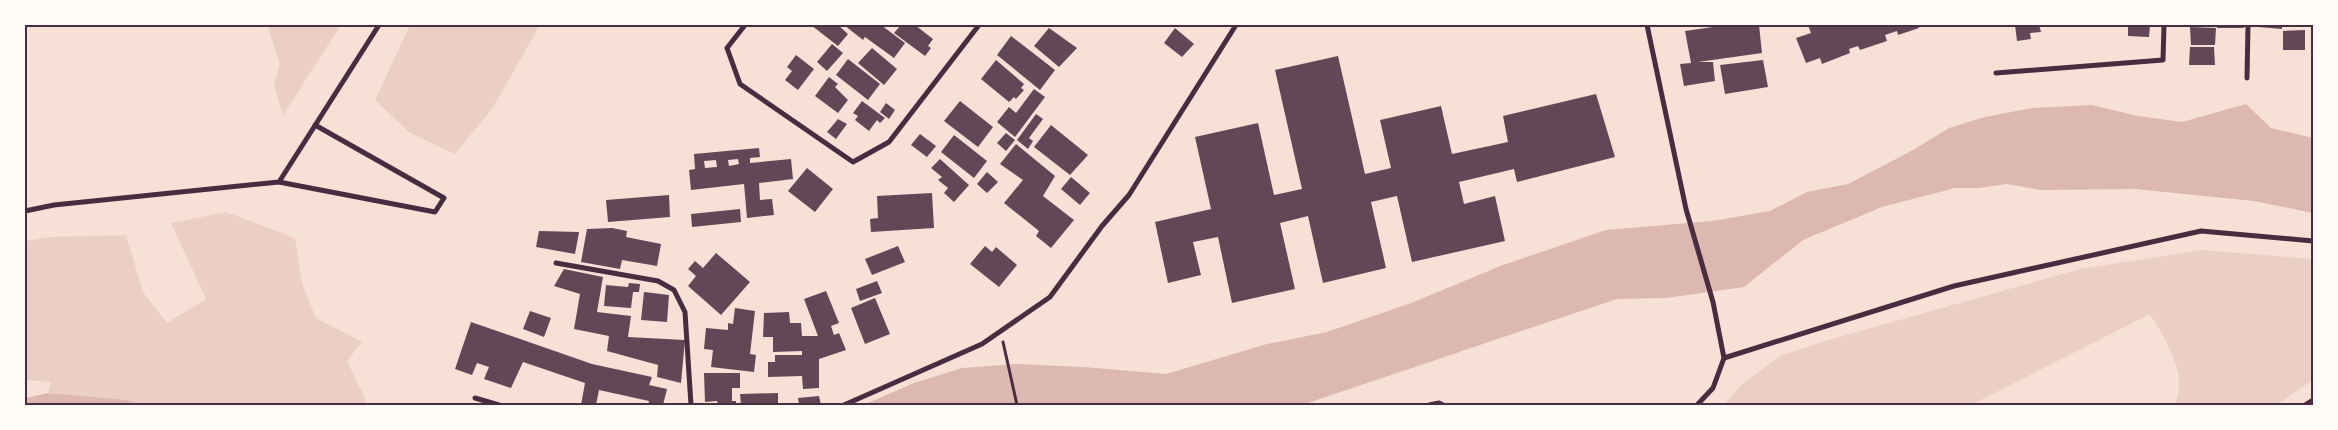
<svg xmlns="http://www.w3.org/2000/svg" width="2338" height="430" font-family="Rubik,sans-serif">
<style>
.green{fill:#ebcfc5}
.water{fill:#dcb8b0}
.building{fill:#644757;fill-rule:evenodd}
.lines{fill:none;stroke-linecap:round;stroke-linejoin:round}
.path{stroke:#4a2c40;stroke-width:3}
.minor{stroke:#4a2c40;stroke-width:5}
.neatline{fill:none;stroke:#4a2c40;stroke-width:2}
</style>
<rect width="100%" height="100%" fill="#f7e1d7"/>
<path class="green" d="M267,25H341L283,115L274,86L280,64Z
M410,25H540L492,109L455,154L410,133L375,100Z
M226,212L295,238L302,283L316,318L362,342L347,361L366,400L363,405H142L128,400L48,393L51,382L25,380V241L49,237L126,235L143,292L167,323L206,299L171,223Z
M2202,250L2313,259V380L2276,405H2174C2190,376 2165,339 2150,314L1971,405H1724L1741,385L1780,356L1825,341L2080,269Z"/>
<path class="water" d="M2246,104L2271,128L2313,138V213L2254,201L2135,189L2041,190L2007,184L1978,188H1955L1882,207L1803,240L1744,287L1666,298L1617,299L1302,405H863L914,383L962,368L1017,364L1084,367L1166,374L1267,344L1327,332L1411,303L1503,265L1606,230L1712,221L1770,211L1807,192L1848,184L1915,149L1949,128L1985,117L2032,108L2092,105L2138,116L2182,122Z
M48,393L128,400L142,405H25V398Z"/>
<path class="building" d="M811,25H838L848,34L838,46Z
M844,25H881L905,43L894,58L865,37L863,40Z
M901,25L906,27L907,25H915L933,39L928,46L931,48L925,56L894,33Z
M1727,25H1759L1762,53L1698,62H1713L1715,81L1684,86L1680,64L1691,63L1685,31Z
M1808,25H1918L1919,28L1898,35L1897,31L1885,35L1887,41L1860,50L1858,46L1849,49L1850,53L1822,64L1820,58L1806,63L1796,38L1811,33Z
M2015,25H2039L2041,32L2030,33L2031,39L2017,41Z
M2128,25H2150L2149,37L2128,36Z
M2217,25H2244V28H2217Z
M2258,25H2282V29L2258,27Z
M2190,27L2216,28L2215,45H2191Z
M1049,28L1077,48L1059,67L1034,46Z
M1175,28L1194,44L1182,57L1164,43Z
M2305,30V50H2283V31Z
M1011,36L1055,70L1040,90L997,55Z
M832,44L843,53L827,71L817,62Z
M2190,47H2214L2215,65H2189Z
M872,48L897,69L884,85L858,63Z
M796,55L814,69L798,90L785,80L792,71L787,67Z
M1338,56L1365,174L1391,168L1380,120L1441,106L1452,154L1508,142L1503,116L1596,94L1615,157L1517,182L1514,169L1459,182L1464,204L1495,196L1505,241L1412,262L1397,196L1371,202L1386,268L1323,283L1308,216L1280,223L1295,289L1232,303L1218,237L1193,242L1201,275L1168,283L1155,222L1211,209L1195,137L1258,123L1274,195L1302,189L1275,70Z
M848,59L880,84L868,100L836,75Z
M996,60L1024,84L1021,88L1024,90L1016,99L1014,97L1009,102L981,79Z
M1763,60L1768,87L1725,94L1720,65Z
M829,77L838,84L835,87L848,100L838,113L815,96Z
M1034,89L1045,97L1015,137L997,122L1009,107L1016,113Z
M862,101L885,118L880,123L877,120L869,131L855,120L858,116L853,113Z
M960,101L993,127L978,147L944,121Z
M886,103L895,110L889,119L880,112Z
M1036,114L1043,119L1029,138L1033,141L1028,149L1017,140Z
M838,119L847,124L836,139L827,132Z
M1051,125L1088,155L1070,175L1034,147Z
M1006,133L1015,140L1006,151L997,143Z
M920,134L936,146L927,157L911,145Z
M954,135L987,161L974,178L941,152Z
M1016,144L1055,176L1043,196L1074,220L1051,248L1036,236L1039,231L1004,203L1023,180L1000,164Z
M759,148L760,157L750,158V163L791,159L793,179L759,183L760,200L772,199L774,215L747,218L744,184L691,190L689,170L695,169L694,154ZM738,159L739,164L729,166L728,160ZM716,160L717,167L705,168L704,161Z
M940,159L969,185L954,202L944,193L948,188L938,180L942,177L931,168Z
M807,168L833,189L815,212L788,191Z
M987,172L998,182L987,193L977,184Z
M1071,177L1090,193L1080,205L1061,189Z
M932,193L934,228L871,232L870,219L878,218L877,196Z
M669,195L670,217L608,222L606,200Z
M740,209L741,222L692,227L691,214Z
M612,228L627,231L626,237L661,244L657,266L622,260L620,269L581,262L587,229Z
M539,231L579,232L575,254L536,247Z
M898,246L905,262L872,275L865,259Z
M985,246L992,252L996,247L1017,265L999,287L970,264Z
M716,253L750,282L721,315L688,286L696,276L688,269L695,261L703,268Z
M564,269L603,277L597,312L631,316L628,337L685,340L681,383L657,377L658,365L607,351L609,336L574,329L580,294L554,286Z
M877,281L882,293L860,301L856,289Z
M629,283L640,284L639,292H633L631,308L604,306L606,285L628,287Z
M826,291L839,323L831,326L834,335L839,333L846,350L819,359V388L803,389L802,376L768,377V362H775V355H802V351L773,352V337H763L764,313L789,312L790,323H801L802,336H818L804,299Z
M644,292L669,295L667,322L641,320Z
M875,298L890,334L865,344L851,308Z
M735,308L755,311L750,354L756,355L754,372L711,367L713,350L704,349L706,328L728,330V323L733,324Z
M530,311L551,318L544,337L523,329Z
M471,322L592,364L652,377L649,385L667,389L663,405H648L649,401L599,390L596,405H581L585,383L523,362L511,388L484,379L489,367L477,363L472,375L455,369Z
M704,373H740V388H732V401H736V405H718L717,401L705,402Z
M778,393V405H741L740,394Z
M819,396L821,405H799L798,398Z"/>
<g class="lines">
<path class="path" d="M1003,342L1017,405"/>
<path class="minor" d="M745,25L727,48L740,84L853,162L889,142L979,25
M1647,25L1686,209L1713,302L1724,358
M1996,73L2163,60L2164,25
M2247,78L2248,25
M279,182L435,212L444,198L315,125
M25,211L54,205L279,182L379,25
M556,263L658,281L674,290L685,312L691,405
M475,398L499,405
M844,405L982,344L1050,297L1102,226L1129,195L1236,25
M1429,405L1439,403L1443,405
M1697,405L1713,388L1724,358L1954,286L2201,231L2313,241
M2305,405L2313,400"/>
</g>
<rect width="2338" height="430" fill="none" stroke="#fffaf5" stroke-width="52"/>
<rect x="26" y="26" width="2286" height="378" class="neatline"/>
</svg>
